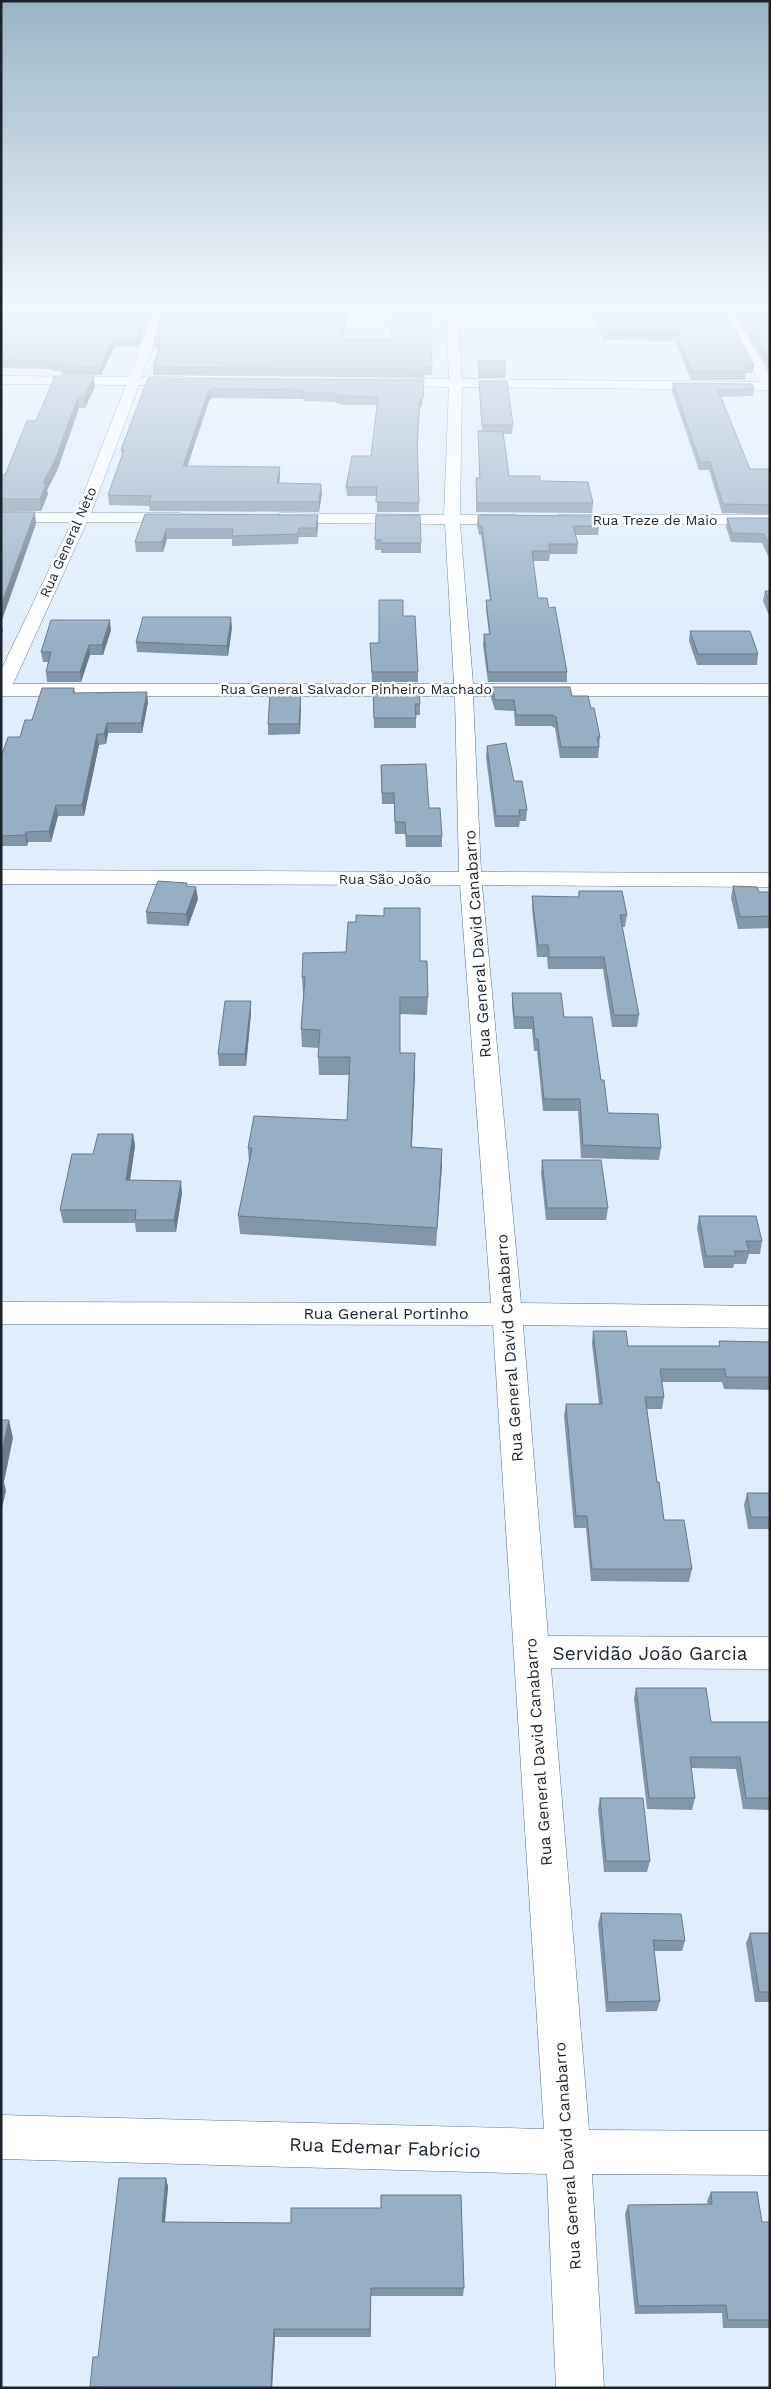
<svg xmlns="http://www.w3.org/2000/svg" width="771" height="2389" font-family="'Work Sans',sans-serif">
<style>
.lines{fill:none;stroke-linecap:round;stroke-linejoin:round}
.minor-casing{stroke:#5b7186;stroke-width:1}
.minor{fill:#fff;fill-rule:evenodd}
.wall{fill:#8296a9}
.shaded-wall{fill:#6a7a8a}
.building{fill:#97afc5;stroke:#6a7a8a}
.labels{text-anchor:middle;stroke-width:5;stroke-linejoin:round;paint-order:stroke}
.far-street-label{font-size:14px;fill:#1b242d;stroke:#fff}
.street-label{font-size:16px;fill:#1b242d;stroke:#fff}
.near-street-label{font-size:19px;fill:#1b242d;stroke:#fff}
</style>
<rect width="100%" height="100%" fill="#dfedfc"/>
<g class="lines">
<defs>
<path id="minor" d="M155,308H167L141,377H185L191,381L185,385H139L91,513H181L189,518L181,523L87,522L13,684H454L445,524L281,523L273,518L281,513L444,515L449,387L388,386L382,382L388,378L449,379L446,308H458L462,379L760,382L719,308H731L770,376V392L765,390L462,387L460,515H516L524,520L516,525L460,524L473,684H770V696H473L481,872L770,873V887L482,885L521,1303L770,1306V1328L523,1325L548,1636L770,1637V1669L551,1668L589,2130L770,2131V2175L592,2174L604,2388H556L547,2174L1,2159V2115L544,2129L493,1325L1,1324V1302L491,1303L460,885L1,884V870L459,872L455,696H1V670L72,522H1V512L76,513L126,385L1,384V376L129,377Z
M559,515H770V525L554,523L551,520Z"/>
</defs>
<use href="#minor" class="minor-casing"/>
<use href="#minor" class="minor"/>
</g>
<path class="wall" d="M1,308H153L138,347H114L101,375H62L61,371H52V369L1,368Z
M349,308L342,339L432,367V375H424V378L153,375V367L159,347H154V339Z
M592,308H723L754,365L753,373H746L745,380H691L675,341L603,340Z
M732,308H770V372Z
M478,361L506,370L505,378H478Z
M148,378L424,389L422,407H420L418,444L419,512H377V496H347L346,487L371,456L377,405H343L336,403V402L303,401V399L212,398L209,401L187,467L280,476L279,483L322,493L319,512L150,511L149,506L109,505L108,495L122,457L121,450Z
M479,381L513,425L512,434H503L509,476L540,481L593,503L592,513L476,512V478H479L478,431H482L479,389Z
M673,383L754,389L753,396L721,397L750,469H770V514L722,513L709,470H699L672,391Z
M95,387L85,408H79L57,471L47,490L48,494L41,511H1V475H5L36,421Z
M145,514L318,515V525L317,537H299L298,544L232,546V539H167L163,552H136L135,542Z
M376,515L421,543V553H381V550H375Z
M478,515L599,526L598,535H576L578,544L577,554H550L549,561H533L538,598L549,608L567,672V682H488L483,645L484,634H489L486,610V600H490L481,535H479L477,525Z
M727,518H770V560L762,543L731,542L726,527Z
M765,591H770V618L763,601Z
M403,616L418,672V682H372L370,643H379Z
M232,627L228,656L137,652L136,642Z
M111,630L103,655H90L81,682H47L46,672L48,662H43L41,652Z
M690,631L758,654L757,665H697L689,641Z
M373,687L420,704V715H416V728H374Z
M492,687L572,696L591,708L600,737L598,758H560L555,728L551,726H515L514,711L495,710L491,698Z
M74,688L75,693L148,702L142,733H108L106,744L99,745L84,816H58L51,842H28L27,846H1V757L20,737L32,720Z
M301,704L300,734L268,735V724Z
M487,746L514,781L527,810L526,821H520L519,827H495L486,757Z
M381,765L429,808L442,836V847H406L405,834H395L394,804H382Z
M187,886L198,899L188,926L147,924L146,912Z
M733,886L759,892H770V928L738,929L731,898Z
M579,891L627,915L625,927H622L639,1015L637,1027H612L603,969H548L547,957H537L532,908V896L578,897Z
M420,961L428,997L427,1015L400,1014V1053L415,1071L412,1147L442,1149L436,1246L240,1234L238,1216L249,1163L248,1148L347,1120L349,1075H319L318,1057L319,1048L302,1047L301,1029L304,994H303L302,977Z
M512,993L564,1017L601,1080L608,1113L661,1148L659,1160L581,1158L578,1111H543L537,1051H534L532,1029H514L512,1005Z
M251,1013L246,1066H219L218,1054Z
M133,1134L135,1146L130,1180L182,1193L176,1232H136L135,1223H63L60,1210L93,1154Z
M542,1160L608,1208L606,1220H546L541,1173Z
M699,1216L762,1241L760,1254H749L746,1264H734L733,1268H704L697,1228Z
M593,1331L628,1346H719V1341L770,1342V1390L724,1389L722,1382H662L664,1397L662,1409H647L657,1482L664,1520L692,1569L689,1582L591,1581L586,1528H574L564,1416L566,1404H599L592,1344Z
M747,1493H770V1529H748L744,1505Z
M636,1688L711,1722H770V1810L743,1809L736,1769L691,1768L695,1798L692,1810L647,1809L634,1699Z
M600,1798L650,1861L647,1872H604L598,1809Z
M601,1913L685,1941L682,1951H654L660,2001L657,2011L606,2012L598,1924Z
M750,1933H770V2002H755L746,1943Z
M166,2178L168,2187L165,2222L464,2288L463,2296H371V2337H275L272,2388H90L98,2357Z
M711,2192L762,2222H770V2328H723L722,2313L635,2314L625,2214L628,2205L708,2204L707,2201Z"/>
<path class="shaded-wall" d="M149,308H153L138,347L137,339Z
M347,308H349L341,347V339Z
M113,339L114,347L101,375L100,367Z
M94,376L95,387L85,408L84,397Z
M211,389L212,398L209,401L184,476L183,466L208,392Z
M78,397L79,408L57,471L47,490L48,494L41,511L40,499L43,483Z
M280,467V476L278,493L277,483Z
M321,484L322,493L319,512V502Z
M35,512L36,524L1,623L3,631L1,635V605Z
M318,515V525L317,537L316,528Z
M166,529L167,539L163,552L162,542Z
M231,617L232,627L228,656L227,646Z
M110,620L111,630L103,655L102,645Z
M89,645L90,655L81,682L80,672Z
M147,692L148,702L142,733L141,723Z
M301,693V704L300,734L299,724Z
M107,723L108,733L106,744L104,734Z
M97,734L99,745L84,816L82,805Z
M56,805L58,816L51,842L49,831Z
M26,832L28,842L27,846L25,835Z
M196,887L198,899L188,926L186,914Z
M251,1001V1013L246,1066L245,1054Z
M415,1053V1071L411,1165V1147Z
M133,1134L135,1146L128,1193L126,1180Z
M442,1149V1167L436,1246L437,1228Z
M181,1181L182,1193L176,1232L174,1220Z
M9,1420L13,1438L4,1482L6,1491L1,1512V1455Z
M166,2178L168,2187L164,2230L162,2222Z
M274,2329L275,2337L272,2388H271Z"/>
<path class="building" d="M1,308H149L137,339H113L100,367L61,366L62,363H51L52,361L1,360Z
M165,308H347L341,339H391L393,308H429L432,367H425V370L153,367L162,339H154Z
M595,308H723L754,365H743L747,372L692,371L676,333L604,332Z
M738,308H770V362Z
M478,361H505L506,370H479Z
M55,376H94L84,397H78L55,460L43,483H46L40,499H1V475H5L27,421H36Z
M148,378L424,380L423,398H420L417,440L419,503L376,502L377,487H346L352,456H371L378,397L343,396L336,395V393H302L303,390L211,389L208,392L183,466L280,467L277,483L321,484L319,502H149L151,496L108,495L124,450H121Z
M479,381H507L513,425H482Z
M673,383L752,384L754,389L718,390L750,469H770V505L723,504L710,462H700Z
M478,431L503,432L509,476H540V481L588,482L593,503H477L476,478H480Z
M1,512H35L1,605Z
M145,514L318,515L316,528H299L298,534L232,536L233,529H166L162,542H135Z
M376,515H420L421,543H381V540H375Z
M478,515L596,516L599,526H573L578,544H549L550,551H532L538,598H547L549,608L555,607L567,672H488L484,634H490L486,600H491L482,526H479Z
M727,518H770V548L764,534L732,533Z
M765,591H770V604Z
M379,600H403V616H415L418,672H372L370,643H379Z
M143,617H231L227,646L136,642Z
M51,620H110L102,645H89L80,672H46L51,652H41Z
M690,631H750L758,654H698Z
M373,687H419L420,704H415L416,718H374Z
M492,687H570L572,696H588L591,708H594L600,737H597L599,747H561L556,717L552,715H516L514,700H495Z
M42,688H74L73,693L147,692L141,723H107L104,734H97L82,805H56L49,831L26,832L25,835L1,836V757L8,737H20L25,720H32Z
M270,693H301L299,724H268Z
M506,743L514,781H522L527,810H519L520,816H496L487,746Z
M426,764L429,808H440L442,836H406L405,822H395L394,793H382L381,765Z
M158,881L187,883L186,886L196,887L186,914L146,912Z
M733,886L757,887L759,892H770V916L740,917Z
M579,891H622L627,915H620L639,1015H614L604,957H549L548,945H538L532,896L579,897Z
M384,908H420V961H427L428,997H400V1053H415L411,1147L442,1149L437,1228L238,1216L252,1148H248L254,1116L347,1120L350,1057H318L320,1030L301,1029L305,977H302L303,953L346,952L348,922H356V915L384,916Z
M512,993H561L564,1017H592L601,1080H604L608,1113L658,1114L661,1148L583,1145L580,1099H544L538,1039H535L533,1017H514Z
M225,1001H251L245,1054H218Z
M98,1134H133L126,1180L181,1181L174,1220H135L136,1210H60L72,1154H93Z
M542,1160H601L608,1208H547Z
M699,1216H756L762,1241H746L749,1251H734L736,1256H706Z
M593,1331H626L628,1346H720L719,1341L770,1342V1377H726L725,1369H660L664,1397H645L657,1482H659L664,1520H684L692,1569H592L587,1516H576L566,1404H602Z
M1,1420H9L1,1455Z
M747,1493H770V1517H751Z
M636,1688H706L711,1722H770V1798H746L740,1757H690L695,1798H649Z
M600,1798H643L650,1861H606Z
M601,1913L681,1914L685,1941L653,1940L660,2001L608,2002Z
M750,1933H770V1992H759Z
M119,2178H166L162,2222L291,2223V2208H381V2195H461L464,2288H371L370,2329H274L271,2388L90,2387L93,2357H98Z
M711,2192H757L762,2222H770V2320H728L726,2305L638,2306L628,2205L712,2204Z"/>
<linearGradient id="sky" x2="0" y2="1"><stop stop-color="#99b4c5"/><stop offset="0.48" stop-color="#f1f7fe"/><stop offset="1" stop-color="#f1f7fe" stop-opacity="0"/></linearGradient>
<rect width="771" height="643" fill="url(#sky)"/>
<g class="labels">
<g class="far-street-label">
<text x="655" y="525">Rua Treze de Maio</text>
<text transform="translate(68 542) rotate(-66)" y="5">Rua General Neto</text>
<text x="356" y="694">Rua General Salvador Pinheiro Machado</text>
<text x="385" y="884">Rua São João</text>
</g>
<g class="street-label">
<text transform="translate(477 944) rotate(-94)" y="6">Rua General David Canabarro</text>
<text x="386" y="1319">Rua General Portinho</text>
<text transform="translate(509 1348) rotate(-94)" y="6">Rua General David Canabarro</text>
<text transform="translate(538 1752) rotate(-94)" y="6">Rua General David Canabarro</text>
<text transform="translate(567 2156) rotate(-94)" y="6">Rua General David Canabarro</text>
</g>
<g class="near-street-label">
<text x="650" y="1660">Servidão João Garcia</text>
<text transform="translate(385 2147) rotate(2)" y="7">Rua Edemar Fabrício</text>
</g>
</g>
<rect width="771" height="2389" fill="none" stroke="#1b242d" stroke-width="5"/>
</svg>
